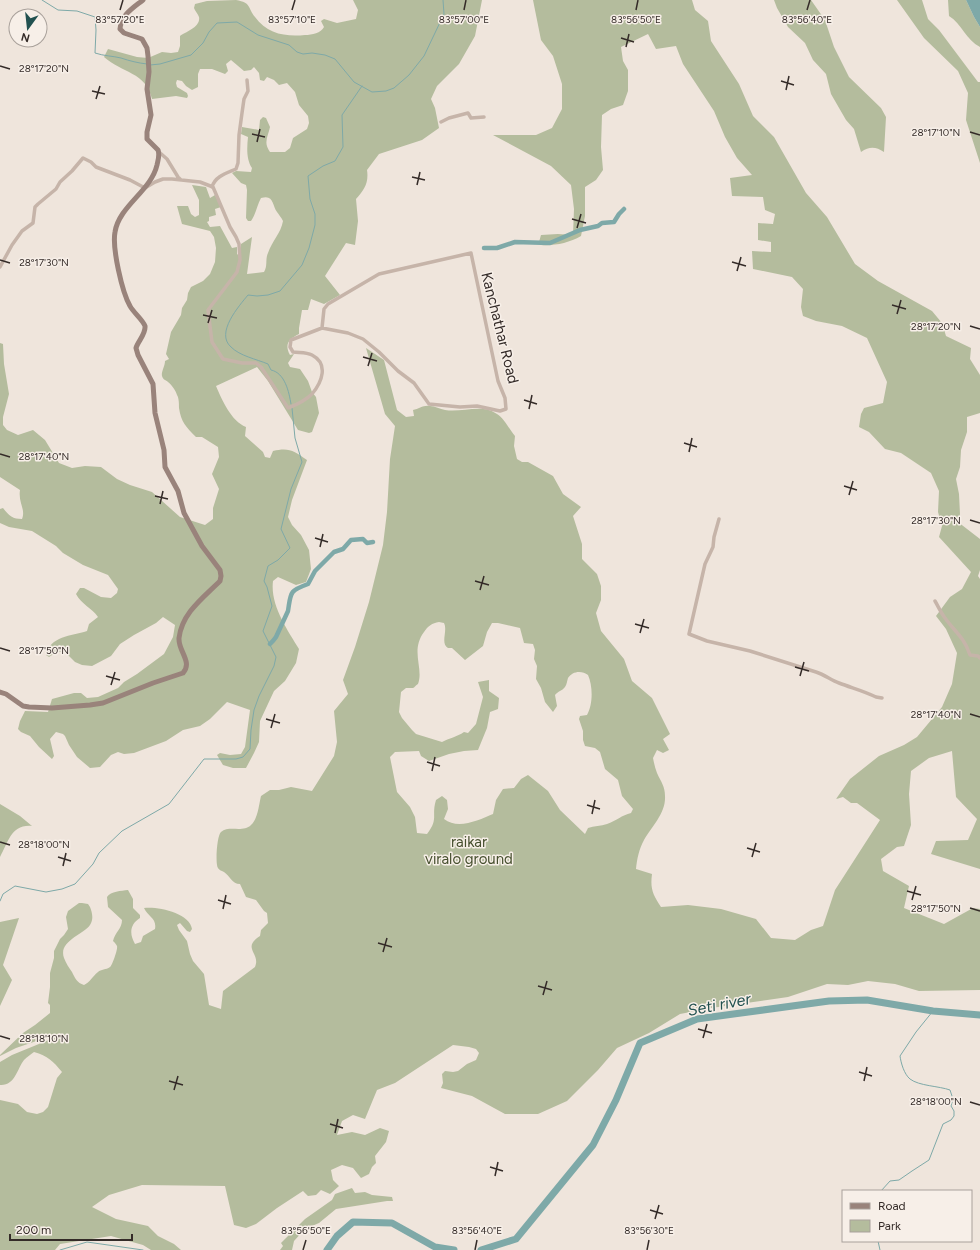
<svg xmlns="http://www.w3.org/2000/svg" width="980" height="1250" font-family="Figtree,sans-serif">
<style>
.green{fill:#b4bc9d;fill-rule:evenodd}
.water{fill:#7ea9a8}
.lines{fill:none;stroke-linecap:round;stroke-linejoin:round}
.stream{stroke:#7ea9a8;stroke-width:1}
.canal{stroke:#7ea9a8;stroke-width:4.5}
.river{stroke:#7ea9a8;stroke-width:7}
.street{stroke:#c6b4a9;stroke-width:3.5}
.secondary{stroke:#99837b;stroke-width:5}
.ticks{fill:none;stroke:#342b28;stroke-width:1.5}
.labels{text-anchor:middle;stroke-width:3;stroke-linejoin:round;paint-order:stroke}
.street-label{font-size:15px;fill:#342b28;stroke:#f7efe8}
.park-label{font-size:15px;fill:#464f2e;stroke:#f7efe8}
.water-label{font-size:16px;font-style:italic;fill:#225150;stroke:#f7efe8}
.ticks-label{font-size:10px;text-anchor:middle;fill:#342b28;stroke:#f7efe8;stroke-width:3;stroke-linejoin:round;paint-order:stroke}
</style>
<rect width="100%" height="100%" fill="#efe5dc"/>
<path class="green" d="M236,0C252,3 247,7 255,17C267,34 286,37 305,35C312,35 321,33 324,27L321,21L324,19L337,23L356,19L358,10L353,0H482L475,36L459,64L437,86L431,99L435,108L439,128L422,140L379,154L367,170C369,183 364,190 356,199L358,221L355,245L346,243L325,276L340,295L324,304L311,299L308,310H302L299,328V334C289,339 284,344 290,355L294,354L288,363L290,367L300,369L308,381L312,392L316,397L319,413L312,432L309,433L298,430L268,381L257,367L216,386C222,400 231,421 246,427L245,436L263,452L265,457L270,458L273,451C289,447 294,451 307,460L292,500L288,517L292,525L301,535L309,550L311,569L306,582L296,585L278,577L273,581C270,605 287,629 299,649L296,663L285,681L274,691L260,721L259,742L254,753L246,768H233L223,765L217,755L220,753L230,755L241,754L245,747L250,710L227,702L210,719L200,726L183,730L166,741L134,753L124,754L118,752L111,755L100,767L90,768L77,757L69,745L65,736L63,734L56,732L50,739L54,756L52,759L39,747L30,736L21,732L18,729L20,721L25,711L48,712L52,699L74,693H81L87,698L98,697L118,688L124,682L137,674L164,654L173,637L175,625L163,617L156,623L134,635L120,644L111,656L92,666L82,665L75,662L67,654L58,651L49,657L46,655C50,636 71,636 87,631L89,624L98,617C92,608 81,604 76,594L80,588H84L101,597L111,598L117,593L118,589L108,575L83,565L63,553L56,546L32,531L9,527L0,523V509L3,508C9,516 13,519 22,519C26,509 18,503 20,490L0,477V343L3,344L4,364L9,394L3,417V425L7,430L18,435L33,430L45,440L59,463L72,468L85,466L101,467L117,479L130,485L152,492L180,517L205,525L213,519V508L219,489L212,474L219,457L218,447L202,437H196C186,427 181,422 179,408C179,404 179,398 177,395C176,391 172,385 168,382C166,380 163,380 162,376C161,372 165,366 165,361L169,359L166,354L171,332L181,315L182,308L187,300L188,293L191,287L203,281L210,274L215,262L216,248L214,237L210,231L182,224L177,206H188L191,214L195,217L199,215V200L192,185L206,187L210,198L215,195L221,207L215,209L216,215L209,217V221L207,222L210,227L220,226L232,248L237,247V254L241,257V244L252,237L247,274L264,272C268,266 265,259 268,253C272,241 281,233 283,221C281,217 279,215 277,212C272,205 274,194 261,198C257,205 256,214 251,221H248L246,218L247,190L246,185L241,183L232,173L236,171L251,172L252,168C246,159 247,147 248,137L241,134L242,127L259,130L260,120L263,117L266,118L270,127C268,137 263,142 270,152H285L290,148L293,138L307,129L309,123L308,116L299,105L295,92L287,83L279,85L274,80L267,77L264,81L260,80L259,73L254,67L251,70L244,71L231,60L226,64L228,71L225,74L212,69H200L198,74V87L192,90L186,86L182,81L177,80L176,83L177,87L187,93L188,96L187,98L176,96L152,99C146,72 122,73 104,57L108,49L137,57L148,58L162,52L171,53L178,52L180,46V36C185,32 201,27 199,17C198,14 195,11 194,8L195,4L207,1Z
M533,0H692L695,10L708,21L711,41L739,84L753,116L774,137L806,193L827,217L855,264L878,281L932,311L942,323L946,336L971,348L970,359L980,375V413L967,417V432L961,450L960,467L956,479L959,494L960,514L958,522L980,539V570L978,576L980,579V869L931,854L936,841L968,840L977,819L956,797L952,751L929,758L911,771L909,794L911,825L904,846L897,847L881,859L883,871L909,886L904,908L944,924L973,908L980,909V990L919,991L895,984L868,981L848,985L827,984L788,997L711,1008L680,1014L649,1033L617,1048L598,1070L567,1101L538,1114H505L472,1096L441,1088L443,1083L442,1074L445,1071L453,1072L458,1071L467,1064L476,1060L479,1053L476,1049L469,1047L453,1045L395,1083L377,1090L365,1119L353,1115L342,1121L337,1135L352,1132L365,1135L380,1128L389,1131L386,1142L375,1156L376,1163L372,1167L369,1174L361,1178L353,1168L342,1165L331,1170L333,1180L339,1186L330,1194L321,1190L316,1195L308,1196L303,1191L277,1208L256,1224L246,1228L234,1225L225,1186L142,1185L109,1195L92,1207L116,1219L148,1226L158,1236L174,1244L181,1250H151L143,1245L111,1236L60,1244L55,1250H0V1100L18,1104L27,1112L37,1114L43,1112L48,1107L57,1078L62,1072C53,1061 48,1056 34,1052C31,1054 27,1057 24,1060C17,1069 15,1086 0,1085V1062L12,1055L56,1037L54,1035L16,1048L0,1056V1055L23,1033L35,1025L50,1013V1005L48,1003L50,987V973L54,958V951L60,939L64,935L68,929L66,917L68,911L79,903H82L88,904L90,907C92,912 94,919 90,925C83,935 58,941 64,958C66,963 69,968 72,972C75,978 77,983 84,985C90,982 92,977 98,972C101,969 106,970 110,967C112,966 118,949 117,946C116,944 115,943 113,941C115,932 122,929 122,920L108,907L107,897C111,891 121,891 128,890L133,899V908L140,915V918C130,924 129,934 135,944L141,942L143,936L155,929C157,918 148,917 144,908C157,906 190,913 192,929L190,932L187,931L180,923L177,925L179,930L187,941L190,954L193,961L204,974L209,1005L221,1009L223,991L255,967C261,953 241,948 260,936L261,930L268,923L267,913L264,911L256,900L246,897L240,884C232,884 230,876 224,872C221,870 220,871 218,868C215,864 217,835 221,832C229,825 243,833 251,825C258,819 259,804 261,796L270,790H279L291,787L312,791L334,756L337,742L334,711L348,694L343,680L355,647L369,602L383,545L387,512L390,459L395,426L385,414L366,348L384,360L397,410L406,417L414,416L413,410C419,409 423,405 430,406C435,406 440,409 445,410C462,413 482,403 497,414C504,418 509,429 515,436L514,446L517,459L522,462H528L553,476L563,494L581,507L573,516L582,544V559L597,574L601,586V600L596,613L601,631L624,659L632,681L652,698L670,734L663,739L669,750L663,753L657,750L653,758C654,763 655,768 657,773C661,782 665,786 665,796C666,813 652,826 644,840C639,849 637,859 636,869L652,874C650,889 653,895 661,907L688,905L721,909L756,919L771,938L795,940L811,930L823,926L835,890L880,820L857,803H851L843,797L836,799L850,779L879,756L904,745L917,737L942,707L952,684L957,653L946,629L936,616L950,597L962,589L971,572L939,537L942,526L938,512L939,491L931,473L901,453L885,449L869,432L859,427L861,414L864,408L883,403L887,382L867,338L842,326L816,321L803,316L801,307L803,289L792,277L753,269L752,251L771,252V242L758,240V223L773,224L775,214L765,210L763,197L732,196L730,178L752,175L737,158L725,137L714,111L683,64L676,46L656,49L648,34L621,47L623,61L628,70V91L623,105L611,109L602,115L601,147L603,170L596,180L585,187V216L581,236C569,243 554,246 541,245L539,242L541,235L558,234L573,235L574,209L571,185L551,166L493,135H536L552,128L562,109V84L553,56L541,40ZM439,622L444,623C448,631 440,643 448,648H452L465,660L483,646L487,632L492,623H498L520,628L524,643L533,644L535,650L534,659L537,666L536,679L541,688L545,702L553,712L557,706L555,695C558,691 562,691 565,687C567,684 567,681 568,678C572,671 582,670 588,675C593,686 593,705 587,715L580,716L579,719L583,731V740L585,746L595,748L600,752L605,769L618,780L622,796L633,809L631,813C622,815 616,821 607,824C601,826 594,826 588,828L585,834L560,810L548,791L528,775L521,779L514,788L503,789L496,800L493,814C479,820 458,830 444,819L448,809L447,800L442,796L436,800C431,816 439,819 427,834L417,833L415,817L410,807L397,792L390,757L395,752L419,751L421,756L429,761L449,754L464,751L478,750L487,728L490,712L498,709L499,698L489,691V680L478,682L483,697L476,724L468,733L464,732C457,737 449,738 442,742L416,734L412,730L402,718L399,712L401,692L406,688H413C414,688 417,684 418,684C424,668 410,651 424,632C428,626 432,623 439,622Z
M774,0H811L825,20L834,47L849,77L881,108L886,117L884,152C876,147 870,146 861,152L854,129L846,120L831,94L826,74L813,60L805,43L788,27L777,8Z
M897,0H922L928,19L939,30L978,82H980V163L966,120L968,93L958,71L924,38Z
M948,0H966L974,17L980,27V47C966,40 962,24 949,16Z
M0,804L20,816L32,826C11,824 8,843 0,857Z
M19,918L3,965L12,980L0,1006V922Z
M352,1188L355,1193L365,1192L372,1195L392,1197L393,1201H387L336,1209L319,1223L305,1229L294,1241L292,1250H280L283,1246L281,1243L305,1219L332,1200L335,1194Z"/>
<path class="water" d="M966,0H980V27L974,17Z"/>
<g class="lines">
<path class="stream" d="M42,0L58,10L77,11L95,17L96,30L95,53C104,56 113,56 121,58C130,61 138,63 147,64
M150,65L160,64L191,55L203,43L209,32L217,23L237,22L258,35L289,45L297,52L303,54L312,53L325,55L335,59L354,82L372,92L386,91L394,88L409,75L424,56L444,14L443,0
M291,404C289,392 285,373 271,370L268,364C256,359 240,356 231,347C215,333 239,306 248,295L257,296L268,295L280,291L302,265L309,248L315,225V214L310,199L308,176L323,166L335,161L343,147L342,115L362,86
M0,901L3,894L15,886L46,892L62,889L75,884L93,864L99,853L122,831L169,804L204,759H236L243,757L250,749L251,730L254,710L259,696L274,666L276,657L263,631L272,606L267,587L264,581L268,566L278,560L290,548L281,529L291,489L302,462L295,438L292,408
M881,1191L890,1181L899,1180L912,1171L929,1160L943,1124L951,1120L954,1116V1111L951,1106L953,1099L950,1090C939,1086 919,1086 910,1079C904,1074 901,1063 900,1056L916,1032L933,1011
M878,1241L880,1250
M60,1250L87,1242L143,1250"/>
<path class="canal" d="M484,248H497L515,242L550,243L580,230L598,226L602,223L614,222L619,214L624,209
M270,644C272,642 274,640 276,637C277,635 287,613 288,611C291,592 289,591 308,584L315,571L334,552L343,549L351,540L363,539L367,543L373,542"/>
<path class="river" d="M327,1250L337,1236L353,1222L392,1223L435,1247L454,1250
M481,1250L516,1239L593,1145L616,1100L640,1043L697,1019L829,1001L867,1000L933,1011L980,1015"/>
<path class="street" d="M441,122L449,118L468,113L471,118L484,117
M159,152L167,159L178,177L181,180
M212,187C215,176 227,173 236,169L238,163L239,135L242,113L244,99L248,91L247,80
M0,267L12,245L22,231L33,223L35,207L38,204L56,189L60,182L72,171L83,158L91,162L96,167L130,180L145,188L155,182L163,179H172L200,182L213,187L230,227L236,237L239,244L240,260L237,272L208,310L212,342L223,359L242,363H256L261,367L288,408C296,405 306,400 312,394C322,382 329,364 312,355C306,352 299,353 293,352L290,347L291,340L322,328L324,309L328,304L379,274L471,253L498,381L505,398L506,409L500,411L477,406L460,407L429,404L414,383L398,371L379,352L363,339L348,333L322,328
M719,519L714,537L713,547L705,564L689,634L707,641L750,651L816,672C825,675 831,680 839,683C852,688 864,691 876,697L882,698
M935,601C938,606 941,613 945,618C955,632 964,637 970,655L978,656L980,658"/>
<path class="secondary" d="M0,692L6,694L23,706L29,707L52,708L90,705L103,703L153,683L183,673C193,662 178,651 179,638C182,613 203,598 220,581L221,576L220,570L202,546L184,513L178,491L165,467L164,450L155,413L153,384L138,355L136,348C138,341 146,334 145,326C143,320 133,312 130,306C122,292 112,248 115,232C119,206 151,191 157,165C158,160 160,155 158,150L147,139V132L151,115L147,89L149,72L148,56L147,48L142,39L124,33L120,29C121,15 133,8 143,0"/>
</g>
<path class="ticks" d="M120,10L123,0M292,10L295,0M464,10L466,0M636,10L638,0M807,10L810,0M621,38L634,42M626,47L629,34M0,66L10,69M781,81L794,85M786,90L789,76M92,91L105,94M96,99L100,86M970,132L980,135M252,134L265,137M257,142L260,129M412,177L425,180M417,185L420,172M572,219L586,223M577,228L581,214M0,260L10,263M732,262L746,266M737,271L741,257M892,305L906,309M897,314L901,300M203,315L217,318M208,323L212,310M970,326L980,329M363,357L377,361M368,366L372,353M524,400L537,404M529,409L532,395M684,443L697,447M689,452L692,438M0,454L10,457M844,486L857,490M849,495L853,481M155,496L168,499M160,504L163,491M970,520L980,523M315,538L328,542M320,547L323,534M475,581L489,585M480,590L484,576M635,624L649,628M640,633L644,619M0,648L10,651M795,667L809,671M106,676L120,680M800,676L804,662M111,685L115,672M970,714L980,717M266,719L280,723M271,728L275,714M427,762L440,766M432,771L435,757M587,805L600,809M592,814L595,800M0,842L10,845M747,848L760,852M58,857L71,861M752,857L756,843M63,866L66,853M907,891L921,895M218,900L231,904M912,900L916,886M970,908L980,911M223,909L226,895M378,943L392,947M383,952L387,938M538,986L552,990M543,995L547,981M698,1029L712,1033M0,1036L10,1039M703,1038L707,1024M859,1072L872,1076M169,1081L183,1085M864,1081L867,1067M174,1090L178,1076M970,1102L980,1105M330,1124L343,1128M335,1133L338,1119M490,1167L503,1171M495,1176L498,1162M650,1210L663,1214M655,1219L659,1205M303,1250L306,1240M475,1250L477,1240M647,1250L649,1240"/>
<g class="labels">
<g class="street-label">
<text transform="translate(500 328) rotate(76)" y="5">Kanchathar Road</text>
</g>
<g class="park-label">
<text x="469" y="847">raikar<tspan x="469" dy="17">viralo ground</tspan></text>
</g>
<g class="water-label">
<text transform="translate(719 1004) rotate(-11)" y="6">Seti river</text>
</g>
</g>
<g class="ticks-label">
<text x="120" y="23">83°57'20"E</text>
<text x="292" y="23">83°57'10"E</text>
<text x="464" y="23">83°57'00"E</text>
<text x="636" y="23">83°56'50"E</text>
<text x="807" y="23">83°56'40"E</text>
<text x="44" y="72">28°17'20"N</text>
<text x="936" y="136">28°17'10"N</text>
<text x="44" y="266">28°17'30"N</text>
<text x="936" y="330">28°17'20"N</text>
<text x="44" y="460">28°17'40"N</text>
<text x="936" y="524">28°17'30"N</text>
<text x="44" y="654">28°17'50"N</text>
<text x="936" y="718">28°17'40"N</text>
<text x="44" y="848">28°18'00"N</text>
<text x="936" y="912">28°17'50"N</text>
<text x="44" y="1042">28°18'10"N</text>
<text x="936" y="1105">28°18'00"N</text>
<text x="306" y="1234">83°56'50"E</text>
<text x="477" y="1234">83°56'40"E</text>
<text x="649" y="1234">83°56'30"E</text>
</g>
<rect x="842" y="1190" width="130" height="52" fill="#f7efe8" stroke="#a9a19b"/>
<rect x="850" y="1203" width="20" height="6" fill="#99837b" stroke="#a9a19b"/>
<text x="878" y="1210" font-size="12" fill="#342b28">Road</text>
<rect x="850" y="1220" width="20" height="12" fill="#b4bc9d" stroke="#a9a19b"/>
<text x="878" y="1230" font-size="12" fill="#342b28">Park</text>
<g transform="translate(28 28) rotate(195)"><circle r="19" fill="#f7efe8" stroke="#a9a19b"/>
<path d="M0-3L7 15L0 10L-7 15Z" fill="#225150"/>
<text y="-6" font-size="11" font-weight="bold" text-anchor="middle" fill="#342b28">N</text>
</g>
<path d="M10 1234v6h122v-6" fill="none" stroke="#342b28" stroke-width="2"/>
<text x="16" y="1234" font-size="12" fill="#342b28" stroke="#f7efe8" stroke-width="3" paint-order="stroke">200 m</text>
</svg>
